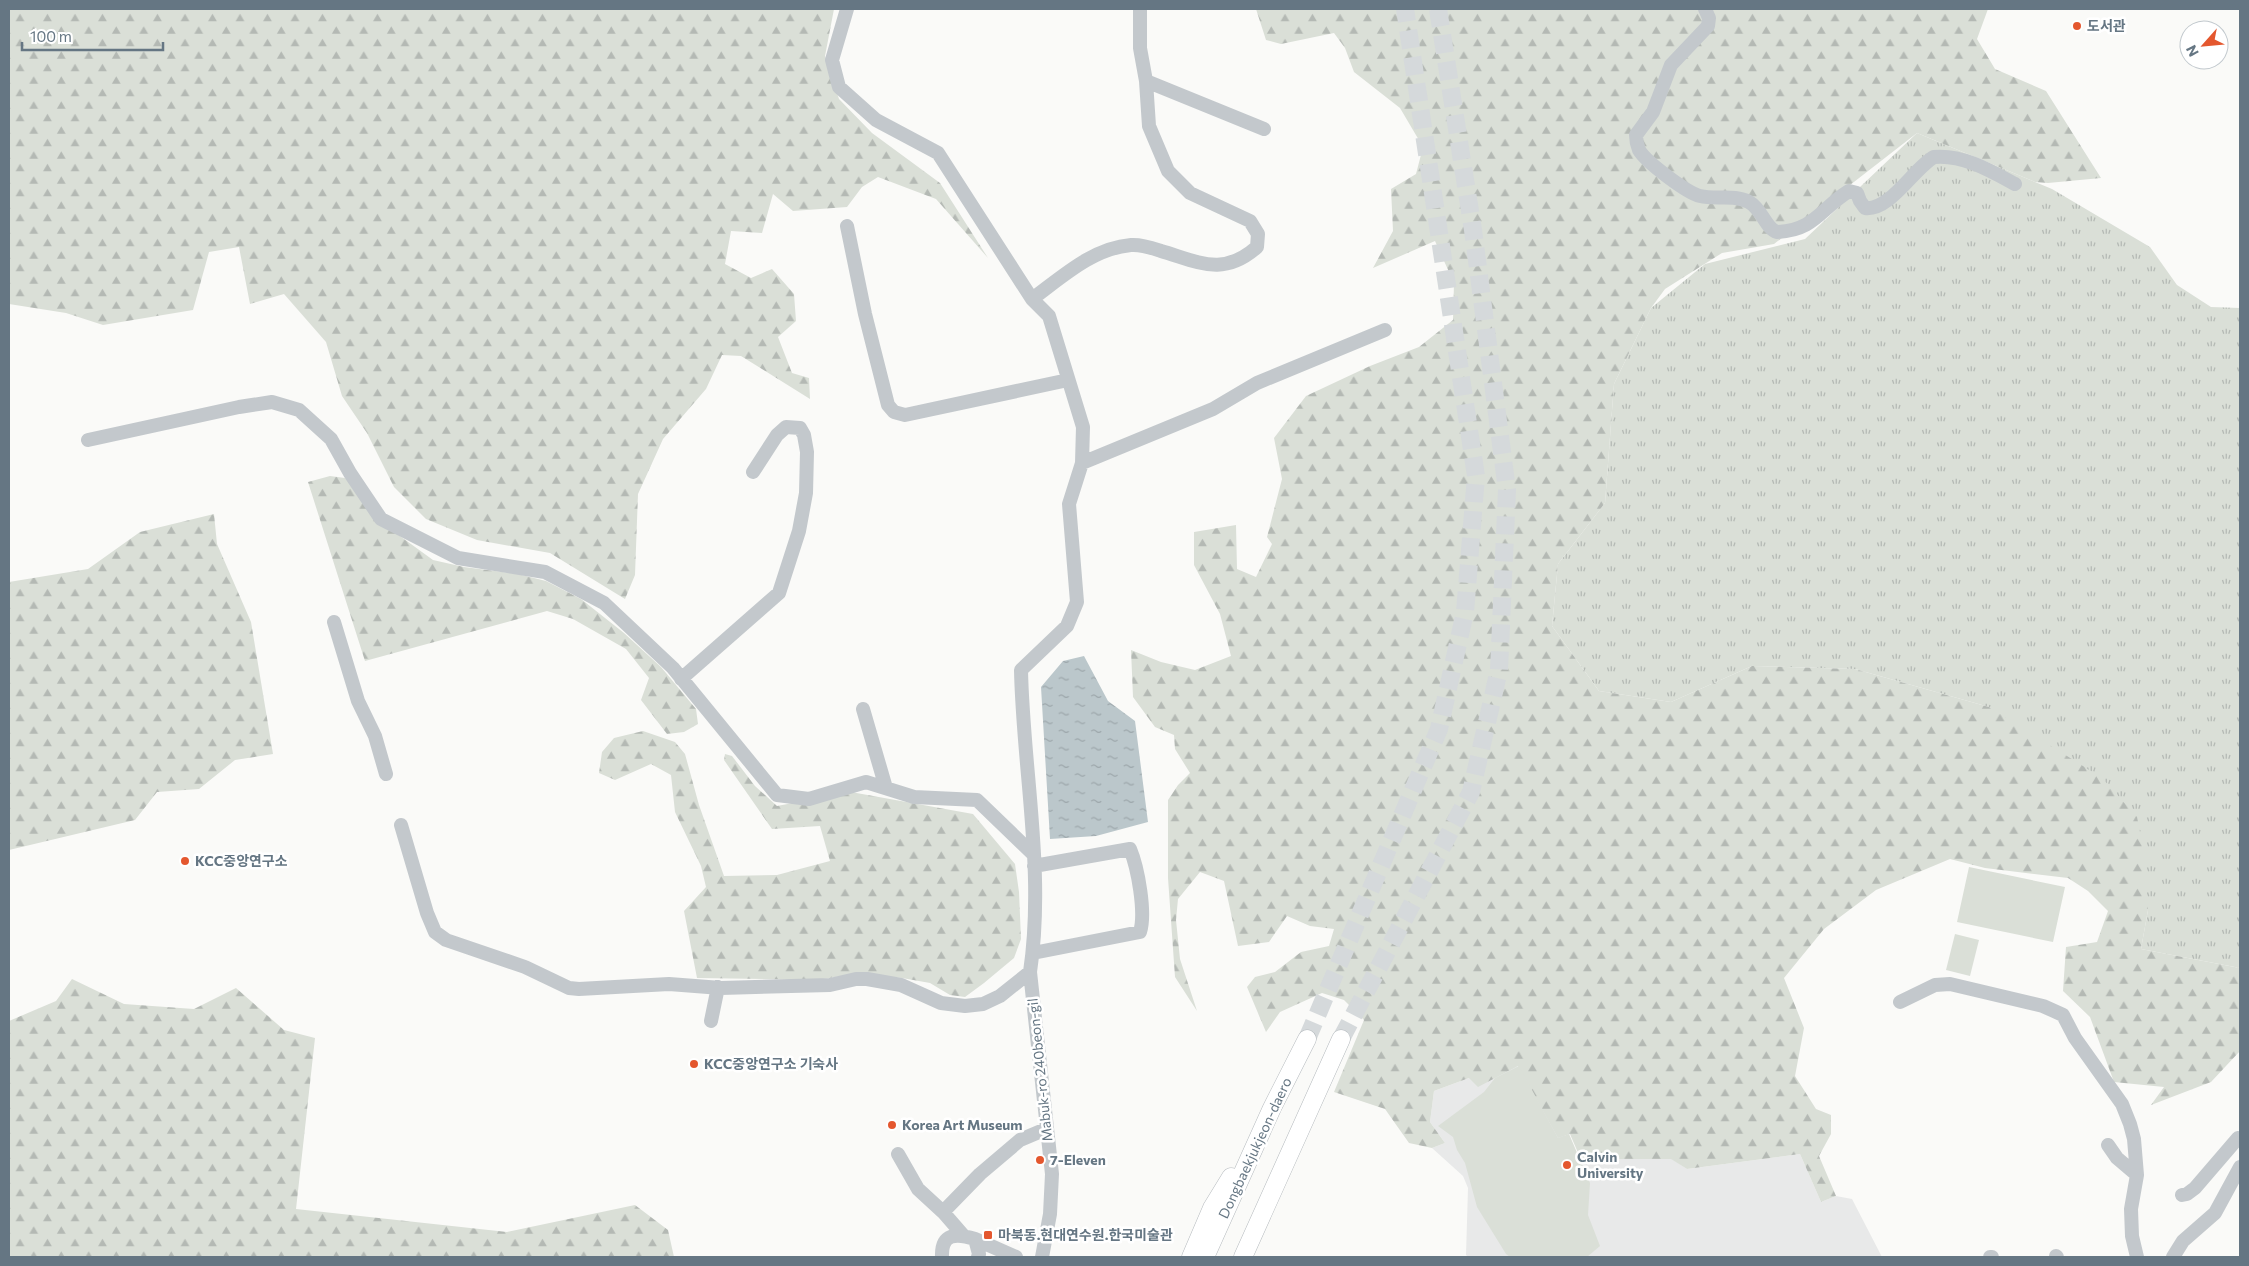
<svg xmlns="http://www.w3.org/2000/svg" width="2249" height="1266" font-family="Commissioner,'Noto Sans KR',sans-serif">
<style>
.built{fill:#e8e9e9}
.grass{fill:url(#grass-tufts)}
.forest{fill:url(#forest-firs)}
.pitch{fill:#dadfd7}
.water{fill:url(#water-ripples)}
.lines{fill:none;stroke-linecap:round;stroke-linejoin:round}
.major-tunnel{stroke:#d5d9db;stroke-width:18;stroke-dasharray:18 9;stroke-linecap:butt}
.major-casing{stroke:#b5babe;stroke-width:19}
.minor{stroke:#c3c8cc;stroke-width:14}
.major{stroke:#fff;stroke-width:18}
.poi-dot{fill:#e4572e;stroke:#fff;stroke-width:2}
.labels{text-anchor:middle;stroke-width:5;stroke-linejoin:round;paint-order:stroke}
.poi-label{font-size:14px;font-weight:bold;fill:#657683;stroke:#fff;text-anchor:start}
.street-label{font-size:14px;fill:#657683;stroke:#fff}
</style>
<defs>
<pattern id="grass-tufts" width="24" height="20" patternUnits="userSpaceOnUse" patternTransform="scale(1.25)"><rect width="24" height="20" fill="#dadfd7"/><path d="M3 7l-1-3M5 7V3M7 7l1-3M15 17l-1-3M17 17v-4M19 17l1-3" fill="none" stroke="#b4b9b4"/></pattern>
<pattern id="forest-firs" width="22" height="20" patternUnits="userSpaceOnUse" patternTransform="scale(1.25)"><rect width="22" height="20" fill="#dadfd7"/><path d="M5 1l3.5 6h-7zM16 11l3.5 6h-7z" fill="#b4b9b4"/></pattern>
<pattern id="water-ripples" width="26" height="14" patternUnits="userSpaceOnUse" patternTransform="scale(1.25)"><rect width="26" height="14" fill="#bbc7cb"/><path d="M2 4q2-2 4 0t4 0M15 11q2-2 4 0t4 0" fill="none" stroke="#9ca6aa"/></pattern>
</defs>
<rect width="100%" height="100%" fill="#fafaf8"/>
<path class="built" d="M1519,1066L1582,1162L1592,1159H1672L1687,1169L1800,1154L1821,1202L1836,1196L1852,1199L1882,1257H1468L1466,1255L1468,1188L1463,1176L1432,1148L1445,1143L1430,1122L1434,1091L1469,1078Z"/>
<path class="grass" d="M1917,133L2052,189L2150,247L2177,285L2211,307L2240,308V968L2141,949L2148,910L1989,707L1855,669L1752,666L1671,702L1599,691L1552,626L1558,564L1605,503L1614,384L1651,308L1705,264L1805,239Z"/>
<path class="forest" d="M9,9H834L825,56L839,99L872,133L940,183L988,258L936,199L878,177L862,187L847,207L793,211L773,194L762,233L731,231L725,264L751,278L772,269L794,294L796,321L778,337L792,373L809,378L810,399L741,356L722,355L706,389L663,439L638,494L635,575L625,599L550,553L477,540L426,519L394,487L367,433L342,396L326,342L284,294L250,304L239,247L209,252L193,310L103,325L66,313L9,304Z
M1256,9H1988L1977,39L1995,69L2046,91L2101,178L2048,183L2035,182L1917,133L1774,244L1722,253L1665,289L1651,308L1614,384L1605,503L1558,564L1552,626L1599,691L1671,702L1752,666L1855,669L1989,707L2102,778L2137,817L2143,847L2148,910L2141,949L2240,968V1051L2211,1082L2151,1105L2164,1087L2114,1082L2090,1017L2063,991L2066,947L2097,942L2108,911L2088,891L2068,878L1985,868L1950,859L1876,890L1824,929L1784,978L1804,1028L1795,1076L1816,1109L1831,1115V1134L1819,1156L1836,1196L1821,1202L1800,1154L1687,1169L1671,1159H1592L1582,1162L1570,1134L1558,1138L1518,1066L1478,1087L1469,1078L1434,1091L1430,1122L1445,1143L1432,1148L1409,1143L1385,1109L1334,1092L1364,1020L1344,1000L1322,993L1280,1012L1266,1032L1247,987L1255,977L1275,972L1301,952L1329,946L1334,929L1310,926L1287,916L1269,942L1238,946L1224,881L1200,872L1178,899L1176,920L1180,959L1197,1011L1175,977L1168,878V800L1178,785L1190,773L1175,749L1174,735L1155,727L1133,697L1131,650L1161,662L1195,670L1231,656L1220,614L1194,565V532L1236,525L1237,569L1256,577L1272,544L1267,537L1282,479L1274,438L1306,396L1370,366L1419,347L1453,320L1454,283L1435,241L1373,268L1393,231L1391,189L1416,174L1423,147L1400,108L1354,72L1345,48L1334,33L1281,44L1266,40Z
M330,476L345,478L393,531L433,560L464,567L518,574L546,581L581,599L624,633L661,667L696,709L698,724L684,732L667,734L641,700L649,678L626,649L573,619L547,611L365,661L308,482Z
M214,514L217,544L251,622L273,754L235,760L199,789L157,792L135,820L9,850V582L88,569L140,532Z
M643,731L675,742L685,754L699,805L724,876L777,875L830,861L820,826L772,829L724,760L725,754L732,756L755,786L777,806L851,792L973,814L1015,864L1019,892L1021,939L1014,958L984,983L965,997L950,995L930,983L902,978L855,974L817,980L697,978L684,911L706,887L701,866L675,812L671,775L651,764L615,780L599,773L602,752L614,738Z
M72,979L124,1004L194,1009L236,988L284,1030L315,1038L296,1209L507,1232L635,1205L668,1230L674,1257H9V1021L56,1001Z"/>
<path class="pitch" d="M1969,867L2065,887L2053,942L1957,922Z
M1955,934L1979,940L1970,976L1946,970Z
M1519,1066L1558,1138L1569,1134L1590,1183L1588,1215L1600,1246L1587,1257H1510L1506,1254L1477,1207L1465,1163L1457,1150L1453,1137L1438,1126L1484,1092L1495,1078Z"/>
<path class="water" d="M1084,656L1108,701L1135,721L1148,822L1096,836L1050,839L1041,687L1063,661Z"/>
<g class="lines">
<path class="major-tunnel" d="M1307,1039L1439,729L1465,612L1476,476L1405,9
M1341,1039L1471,792L1499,670L1507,490L1473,230L1438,9"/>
<defs>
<path id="major" d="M1191,1257L1212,1208L1231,1177
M1205,1257L1272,1108L1307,1039
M1243,1257L1341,1039"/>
</defs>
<use href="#major" class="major-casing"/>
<path class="minor" d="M847,9L832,60L839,87L876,120L938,153L1032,299L1049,316L1083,427L1082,463L1069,504L1077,602L1067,626L1021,670C1023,769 1045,872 1030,972L1052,1174L1050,1214L1042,1257
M1705,9L1709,18L1708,26L1671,65L1653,112L1636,135C1636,140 1637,145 1639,150C1646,162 1687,193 1700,196C1716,200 1734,194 1749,202C1762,209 1766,229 1777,232C1815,230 1820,209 1849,191L1857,193L1860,201L1865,208C1890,211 1914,168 1934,157C1962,154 1991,171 2015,184
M1146,81L1264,129
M847,226L865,314L888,405L894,412L905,415L1068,380
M1032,299C1062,277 1093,248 1131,245C1141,244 1152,248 1161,251C1199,262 1223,277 1257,247L1258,234L1250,221L1190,193L1168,171L1149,126L1146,81L1140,48V9
M88,440L239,407L272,402L299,410L331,439L350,473L381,519L458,558L545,572L604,603L673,668L777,795L809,799L866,782L914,797L977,800L1033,854
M1082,463L1213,409L1257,383L1385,330
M334,622L358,701L375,736L386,774
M681,679L779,593L799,531L806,493L807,452L804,435L800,428L786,427L777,435L753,472
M863,709L886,788
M401,825L427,913L435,932L446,940L525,967L569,988L579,989L669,984L721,988L830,985L856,979H867L901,985L941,1003L965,1006L983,1004L1000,996L1030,972
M1033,953L1140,932C1146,913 1138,868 1130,849L1034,866
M1900,1002L1935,985L1950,984L2043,1006L2063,1015L2075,1038L2122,1104L2130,1124L2134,1139L2137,1175L2131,1209L2132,1236L2137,1257
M711,1021L718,987
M2108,1145L2117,1158L2137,1175
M898,1154L918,1189L943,1212L963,1235
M2182,1195L2187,1194L2195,1188L2238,1138L2240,1140
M943,1212L980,1174L1020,1140L1046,1129
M975,1239L1016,1257
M2056,1256L2057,1257
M942,1257C941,1233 956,1233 975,1239L979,1254L978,1257
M1990,1257H1992
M2173,1257L2183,1241L2215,1213L2240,1167"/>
<use href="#major" class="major"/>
</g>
<g class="poi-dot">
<circle cx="2077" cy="26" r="5"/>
<circle cx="185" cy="861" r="5"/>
<circle cx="694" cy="1064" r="5"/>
<circle cx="892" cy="1125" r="5"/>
<circle cx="1040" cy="1160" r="5"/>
<circle cx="1567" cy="1165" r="5"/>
<rect x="983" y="1230" width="10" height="10" rx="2.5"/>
</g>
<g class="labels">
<g class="poi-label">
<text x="2087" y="31">도서관</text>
<text x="195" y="866">KCC중앙연구소</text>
<text x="704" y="1069">KCC중앙연구소 기숙사</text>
<text x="902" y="1130">Korea Art Museum</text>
<text x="1577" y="1162">Calvin<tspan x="1577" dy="16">University</tspan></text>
<text x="1050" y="1165">7-Eleven</text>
<text x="998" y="1240">마북동.현대연수원.한국미술관</text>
</g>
<g class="street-label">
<text transform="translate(1040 1070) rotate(-96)" y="5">Mabuk-ro 240beon-gil</text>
<text transform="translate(1255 1148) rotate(-65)" y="5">Dongbaekjukjeon-daero</text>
</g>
</g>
<rect width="2249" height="1266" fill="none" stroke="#657683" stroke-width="20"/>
<g transform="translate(2204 45) rotate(243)"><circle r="24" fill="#ffffff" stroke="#c1c8cd"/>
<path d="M0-4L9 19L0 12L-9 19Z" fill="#e4572e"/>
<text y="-8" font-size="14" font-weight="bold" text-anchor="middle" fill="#657683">N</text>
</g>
<path d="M22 42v8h141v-8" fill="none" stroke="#657683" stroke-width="2.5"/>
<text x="30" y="42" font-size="15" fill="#657683" stroke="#ffffff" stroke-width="4" paint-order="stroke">100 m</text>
</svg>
